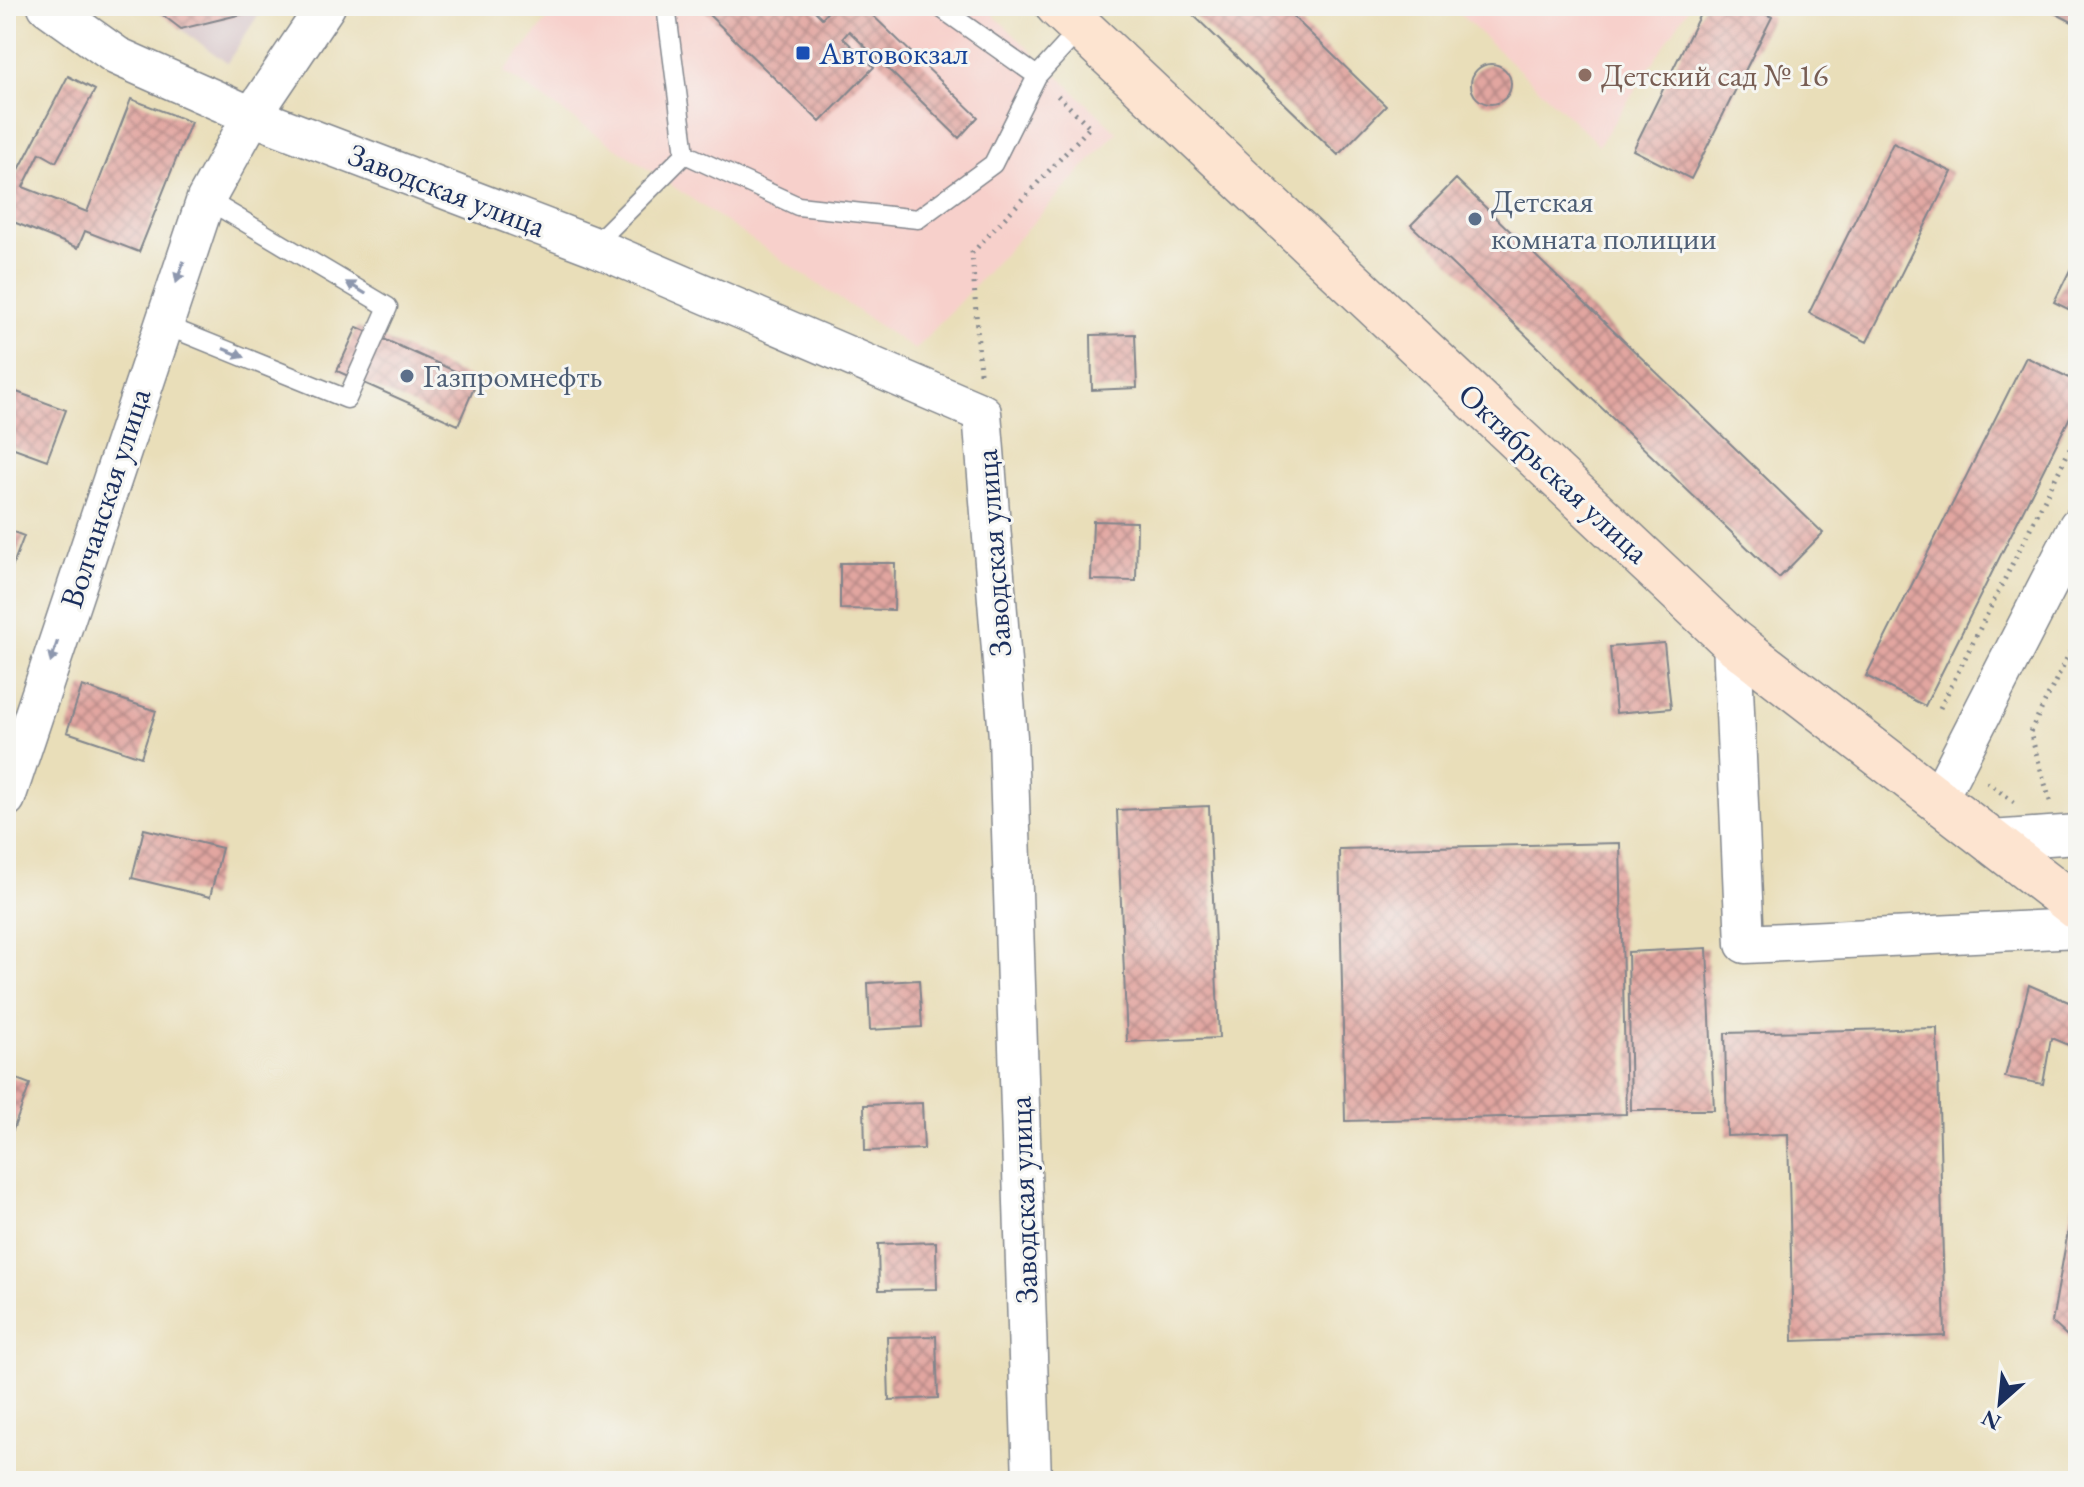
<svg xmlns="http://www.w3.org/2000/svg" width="2084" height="1487" font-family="'EB Garamond',serif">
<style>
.built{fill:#f7d0cb}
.industrial{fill:#d2bec2}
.building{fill:url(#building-cross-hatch)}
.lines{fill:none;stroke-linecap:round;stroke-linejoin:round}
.lane-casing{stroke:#82868c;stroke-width:21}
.street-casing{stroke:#82868c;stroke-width:41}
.secondary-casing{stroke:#82868c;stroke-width:47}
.path{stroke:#82868c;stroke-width:5;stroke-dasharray:2 6;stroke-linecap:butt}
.lane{stroke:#fff;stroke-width:18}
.street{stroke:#fff;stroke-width:38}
.secondary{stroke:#fde4d0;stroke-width:44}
.oneway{fill:#8d97ae}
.transit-dot{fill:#1a4fb4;stroke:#f6f6f2;stroke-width:3}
.education-dot{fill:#8d6e63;stroke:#f6f6f2;stroke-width:3}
.service-dot{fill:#5c6f8a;stroke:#f6f6f2;stroke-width:3}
.labels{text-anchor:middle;stroke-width:6;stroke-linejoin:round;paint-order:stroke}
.transit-label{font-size:32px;fill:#164399;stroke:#f6f6f2;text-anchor:start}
.education-label{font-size:32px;fill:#785e54;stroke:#f6f6f2;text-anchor:start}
.street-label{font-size:32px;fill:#1b2f5e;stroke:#f6f6f2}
.service-label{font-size:32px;fill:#4e5e75;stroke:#f6f6f2;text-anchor:start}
</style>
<defs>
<pattern id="building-cross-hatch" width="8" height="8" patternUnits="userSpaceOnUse" patternTransform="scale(2)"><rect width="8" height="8" fill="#e2a6a0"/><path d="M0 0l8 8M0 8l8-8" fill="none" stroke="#b68886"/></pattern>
</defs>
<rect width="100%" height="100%" fill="#f6f6f2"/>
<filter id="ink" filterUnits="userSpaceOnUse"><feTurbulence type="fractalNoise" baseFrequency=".0125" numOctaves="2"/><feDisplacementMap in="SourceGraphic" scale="16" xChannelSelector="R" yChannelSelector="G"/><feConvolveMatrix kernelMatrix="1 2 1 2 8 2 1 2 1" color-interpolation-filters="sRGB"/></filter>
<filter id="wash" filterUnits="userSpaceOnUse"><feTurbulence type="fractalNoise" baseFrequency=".006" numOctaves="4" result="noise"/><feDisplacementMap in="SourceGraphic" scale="32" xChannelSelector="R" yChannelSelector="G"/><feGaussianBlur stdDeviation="1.8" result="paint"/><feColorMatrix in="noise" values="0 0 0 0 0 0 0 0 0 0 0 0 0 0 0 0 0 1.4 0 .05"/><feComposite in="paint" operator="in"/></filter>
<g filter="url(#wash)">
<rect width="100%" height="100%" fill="#e9deb9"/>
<path class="built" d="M559,6H984L1117,132L915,350L504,72Z
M1451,6H1690L1599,145Z"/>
<path class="industrial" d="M150,6H264L227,63Z"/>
<g id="blocks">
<path class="building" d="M151,6H255L250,12L181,29Z
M705,6H810L822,18L833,6H863L978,117L959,138L849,31L843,38L874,67L820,122L703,9Z
M1184,6H1282L1386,106L1338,155Z
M1704,6H1749L1772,17L1691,179L1633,150Z
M2041,6H2078V25Z
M1471 84a20 20 0 1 1 40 0a20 20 0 1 1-40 0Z
M68,76L95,90L56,162L40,153L23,187L87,212L131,99L191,122L139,252L85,231L78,248L6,219V199L12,183Z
M1893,143L1952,172L1867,342L1809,313Z
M1456,179L1823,533L1779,578L1411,225Z
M2078,254V314L2054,302Z
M357,327L477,381L458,425L337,371Z
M1135,334L1137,388L1092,390L1091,335Z
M2026,357L2078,382V401L1925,706L1866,676Z
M14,391L66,410L47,460L6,445V414Z
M1093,521L1137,522L1136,581L1091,580Z
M6,529L24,536L9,575L6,574Z
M840,563H895L894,610L840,609Z
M1664,643L1671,708L1616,713L1610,647Z
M82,686L156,711L141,757L67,732Z
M1209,806L1219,1038L1127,1042L1117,810Z
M144,829L222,848L210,897L132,878Z
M1620,843L1626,1114L1345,1121L1339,849Z
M1707,948L1714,1110H1631L1628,952Z
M919,980L922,1027L870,1030L868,983Z
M2029,985L2078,1006V1049L2051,1038L2043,1084L2005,1077Z
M1937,1028L1945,1336L1793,1341L1788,1134L1727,1136L1725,1033Z
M6,1075L30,1084L13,1130L6,1127Z
M922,1103L924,1149L865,1151L864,1105Z
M2076,1186H2078V1346L2052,1322Z
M936,1242L937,1289L879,1290L878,1244Z
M936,1336L938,1398L889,1400L887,1337Z"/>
</g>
</g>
<g filter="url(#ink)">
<use href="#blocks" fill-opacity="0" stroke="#82868c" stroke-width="2"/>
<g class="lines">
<defs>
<path id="lane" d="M666,6L685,154
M938,6L1037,76
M685,154L798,206L918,219L993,164L1037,76L1081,28
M593,246L685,154
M162,324L347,399L388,307L206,199"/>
<path id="street" d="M47,6L117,56L252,116L593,246L982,413L1008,737L1032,1481
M1732,641L1745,944L2078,928
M6,798L206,199L252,116L326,6
M1938,799L2078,526
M1991,840L2078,834"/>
<path id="secondary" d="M1058,6L1732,641L2078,908"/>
</defs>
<use href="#lane" class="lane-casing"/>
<use href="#street" class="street-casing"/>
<use href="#secondary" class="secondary-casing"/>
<path class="path" d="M980,373L972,253L1090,127L1057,95
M1940,708L2078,433
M1987,782L2014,802
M2050,801L2030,732L2078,636"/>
<use href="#lane" class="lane"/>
<use href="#street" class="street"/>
<use href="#secondary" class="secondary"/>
</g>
<defs><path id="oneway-solid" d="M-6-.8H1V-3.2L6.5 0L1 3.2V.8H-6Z" transform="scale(2)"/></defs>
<g class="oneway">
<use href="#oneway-solid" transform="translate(180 272) rotate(109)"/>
<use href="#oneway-solid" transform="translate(356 288) rotate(-149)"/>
<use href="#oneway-solid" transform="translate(234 353) rotate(22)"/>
<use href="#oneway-solid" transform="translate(54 652) rotate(108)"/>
</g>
</g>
<rect class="transit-dot" x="795" y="45" width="16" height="16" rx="4"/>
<circle class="education-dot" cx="1585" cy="75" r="8"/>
<g class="service-dot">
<circle cx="1475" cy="219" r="8"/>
<circle cx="407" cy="376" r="8"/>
</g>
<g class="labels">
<g class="transit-label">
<text x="819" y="64">Автовокзал</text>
</g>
<g class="education-label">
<text x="1601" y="86">Детский сад № 16</text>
</g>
<g class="street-label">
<text transform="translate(447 190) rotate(21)" y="11">Заводская улица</text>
<text transform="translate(1554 473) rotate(43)" y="11">Октябрьская улица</text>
<text transform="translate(105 498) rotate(-72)" y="11">Волчанская улица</text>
<text transform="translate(993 553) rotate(-94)" y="11">Заводская улица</text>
<text transform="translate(1023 1200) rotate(-92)" y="11">Заводская улица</text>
</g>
<g class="service-label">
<text x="1491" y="212">Детская<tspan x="1491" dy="37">комната полиции</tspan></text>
<text x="423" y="387">Газпромнефть</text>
</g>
</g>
<rect width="2084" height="1487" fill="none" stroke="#f6f6f2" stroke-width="32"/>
<g transform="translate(2000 1403) rotate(207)" stroke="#f6f6f2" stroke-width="6" paint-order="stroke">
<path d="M0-6L14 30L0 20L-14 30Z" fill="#1b2f5e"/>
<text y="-12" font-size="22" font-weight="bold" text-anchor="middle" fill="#1b2f5e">N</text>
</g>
</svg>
